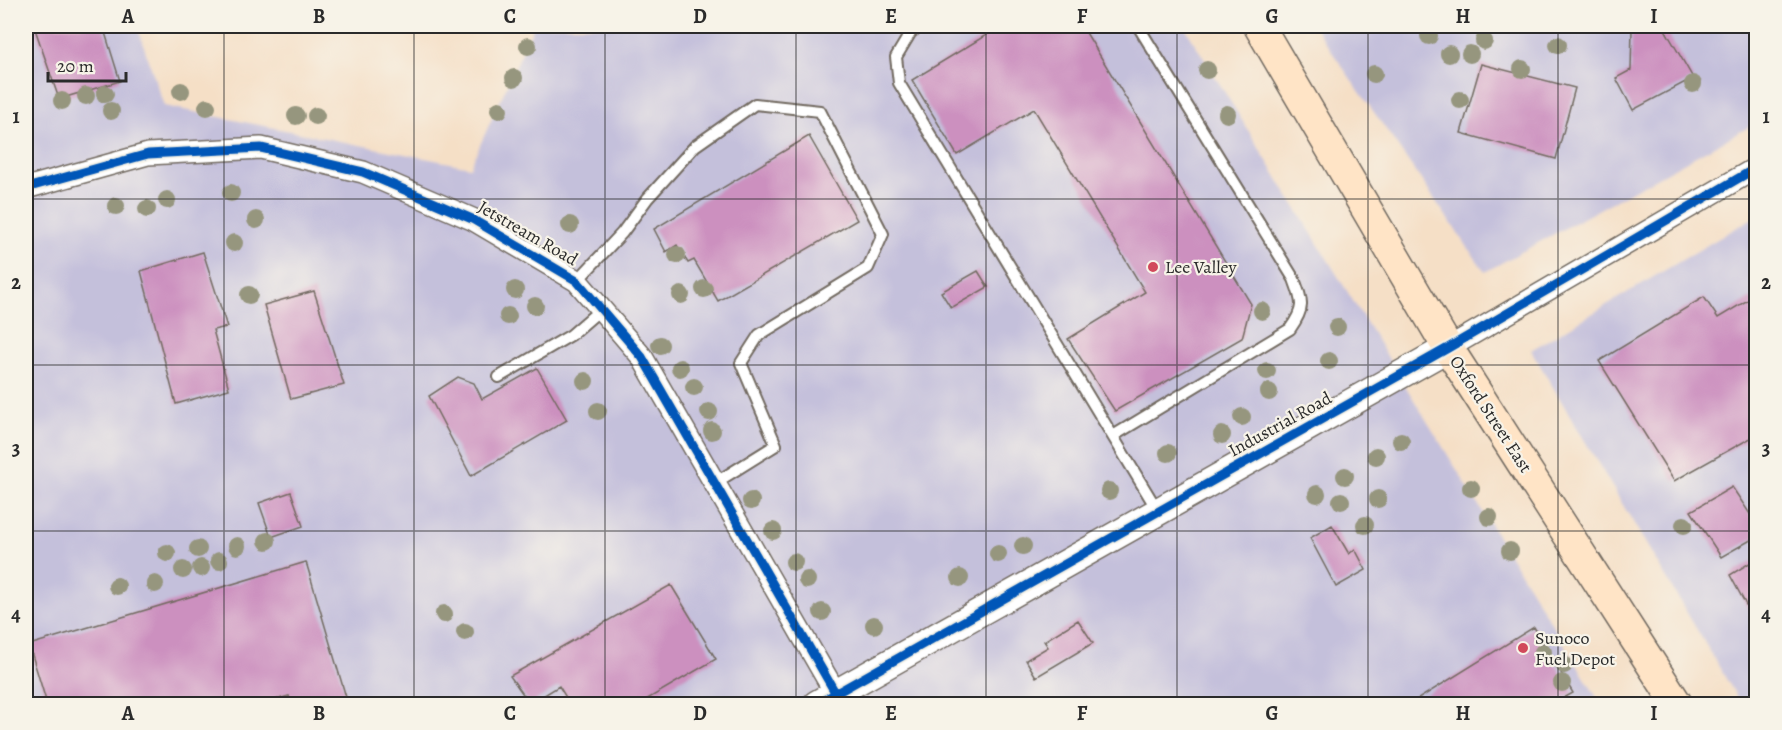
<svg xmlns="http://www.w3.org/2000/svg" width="1782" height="730" font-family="Alegreya,serif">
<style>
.industrial{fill:#c4c0db}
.building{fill:#cc90bf}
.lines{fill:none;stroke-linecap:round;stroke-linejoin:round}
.service-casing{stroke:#726a61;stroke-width:14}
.minor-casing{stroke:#726a61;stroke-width:24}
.tertiary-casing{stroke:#726a61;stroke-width:30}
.secondary-casing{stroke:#726a61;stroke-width:33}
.service{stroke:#fff;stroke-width:10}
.minor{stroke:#fff;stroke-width:21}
.tertiary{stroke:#fff;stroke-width:27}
.secondary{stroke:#ffe4c6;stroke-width:30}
.cycleway-casing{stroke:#f7f3e8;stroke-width:13}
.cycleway{stroke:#0057b8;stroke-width:9}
.tree{fill:#96967e}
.grid{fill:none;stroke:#2b2b2b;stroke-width:1.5;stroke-opacity:0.55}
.poi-dot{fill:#d1495b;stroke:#f7f3e8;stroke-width:2}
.labels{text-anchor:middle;stroke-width:4.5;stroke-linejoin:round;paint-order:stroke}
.street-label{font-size:18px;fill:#2b2b2b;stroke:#f7f3e8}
.poi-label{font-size:18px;fill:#2b2b2b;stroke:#f7f3e8;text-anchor:start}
.neatline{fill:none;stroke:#2b2b2b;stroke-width:2}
.grid-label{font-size:20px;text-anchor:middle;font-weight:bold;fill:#2b2b2b}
</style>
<rect width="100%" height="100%" fill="#f7f3e8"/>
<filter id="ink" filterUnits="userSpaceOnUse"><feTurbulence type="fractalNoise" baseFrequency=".0167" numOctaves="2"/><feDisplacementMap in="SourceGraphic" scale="12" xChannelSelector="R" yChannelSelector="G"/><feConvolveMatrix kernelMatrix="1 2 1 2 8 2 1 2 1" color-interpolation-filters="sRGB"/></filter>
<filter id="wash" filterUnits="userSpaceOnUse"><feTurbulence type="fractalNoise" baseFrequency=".008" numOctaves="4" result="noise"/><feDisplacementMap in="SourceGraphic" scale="24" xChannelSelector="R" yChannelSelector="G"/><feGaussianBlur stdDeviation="1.35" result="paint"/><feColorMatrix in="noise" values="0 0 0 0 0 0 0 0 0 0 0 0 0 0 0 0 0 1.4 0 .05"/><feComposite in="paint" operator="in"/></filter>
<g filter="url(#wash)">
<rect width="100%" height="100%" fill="#f5dfc6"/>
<path class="industrial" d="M26,26H137L164,106L470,167L534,26H1184L1601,704H26Z
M1314,26H1756V123L1485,272Z
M1756,216V704H1741L1531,350Z"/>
<g id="blocks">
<path class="building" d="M34,26H103L120,81L59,99Z
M1001,26H1082L1251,304L1242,338L1115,411L1068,339L1145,292L1034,109L957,155L912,80Z
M1637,26H1663L1693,78L1633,110L1616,78L1631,70L1632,28Z
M1481,64L1575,88L1556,159L1461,133Z
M809,136L857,220L718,301L694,260L688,263L677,245L666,252L654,229Z
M203,252L227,327L213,330L229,389L176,404L141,271Z
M978,271L988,287L951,308L941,292Z
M314,291L344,385L291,399L264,305Z
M1756,295V435L1674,481L1599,361L1704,297L1718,318Z
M537,368L567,420L471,476L429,396L458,377L474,383L482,399Z
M1732,487L1756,523V537L1721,557L1691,511Z
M291,492L303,526L271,537L259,503Z
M1332,525L1349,554L1355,549L1366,570L1336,587L1310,538Z
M1756,559V616L1753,618L1730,575Z
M306,562L348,704H292L289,696L261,704H47L29,645Z
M671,585L716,659L639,704H570L559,686L530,704L510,676Z
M1078,620L1093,643L1036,677L1026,660L1048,647L1044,641Z
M1534,627L1573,693L1553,704H1410Z"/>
</g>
</g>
<g filter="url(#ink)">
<use href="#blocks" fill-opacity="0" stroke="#726a61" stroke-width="1.5"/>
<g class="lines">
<defs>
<path id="service" d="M921,26L911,32L896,57L899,83L1158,511
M577,281L622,233L647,199L695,146L755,104L820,111L883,234L868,268L759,335L741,363L776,445L715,483
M499,377L571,335L601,309
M1113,436L1290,329C1305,308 1303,303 1294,279L1138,26"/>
<path id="minor" d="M26,188L148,154L261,148L363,172L472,219L577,281L642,357L836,694
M1448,348L1756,168"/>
<path id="tertiary" d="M817,704L1448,348"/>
<path id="secondary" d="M1259,26L1448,348L1677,704"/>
</defs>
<use href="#service" class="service-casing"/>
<use href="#minor" class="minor-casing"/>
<use href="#tertiary" class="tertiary-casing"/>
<use href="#secondary" class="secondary-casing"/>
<use href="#service" class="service"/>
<use href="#minor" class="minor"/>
<use href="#tertiary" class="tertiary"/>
<use href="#secondary" class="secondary"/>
<defs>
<path id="cycleway" d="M26,188L148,154L261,148L363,172L472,219L577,281L642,357L836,694
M817,704L1448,348L1756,168"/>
</defs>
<use href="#cycleway" class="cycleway-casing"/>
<use href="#cycleway" class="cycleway"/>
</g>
<g class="tree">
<circle cx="1429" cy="36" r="9"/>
<circle cx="1484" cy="41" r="9"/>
<circle cx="1558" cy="45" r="9"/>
<circle cx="528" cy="46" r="9"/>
<circle cx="1449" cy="54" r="9"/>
<circle cx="1470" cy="54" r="9"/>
<circle cx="1522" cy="69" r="9"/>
<circle cx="1207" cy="70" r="9"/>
<circle cx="1374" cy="74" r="9"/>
<circle cx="514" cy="78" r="9"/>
<circle cx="1693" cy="84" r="9"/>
<circle cx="181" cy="91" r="9"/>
<circle cx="105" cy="94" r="9"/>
<circle cx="86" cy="96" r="9"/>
<circle cx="1460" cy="100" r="9"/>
<circle cx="62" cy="101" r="9"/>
<circle cx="207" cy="107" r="9"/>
<circle cx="499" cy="110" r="9"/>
<circle cx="111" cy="111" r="9"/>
<circle cx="1227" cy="114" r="9"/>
<circle cx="296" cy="116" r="9"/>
<circle cx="316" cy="116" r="9"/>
<circle cx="231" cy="193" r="9"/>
<circle cx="167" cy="200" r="9"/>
<circle cx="116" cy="206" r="9"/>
<circle cx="147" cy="209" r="9"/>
<circle cx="256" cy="220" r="9"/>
<circle cx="570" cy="225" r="9"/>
<circle cx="234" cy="243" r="9"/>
<circle cx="677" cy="255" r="9"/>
<circle cx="704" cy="289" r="9"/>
<circle cx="515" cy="290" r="9"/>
<circle cx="249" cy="295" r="9"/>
<circle cx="681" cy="295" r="9"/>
<circle cx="535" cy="306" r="9"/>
<circle cx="1262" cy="311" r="9"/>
<circle cx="508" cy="316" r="9"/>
<circle cx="1337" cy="327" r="9"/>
<circle cx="660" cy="345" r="9"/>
<circle cx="1329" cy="361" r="9"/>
<circle cx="680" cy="368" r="9"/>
<circle cx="1267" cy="371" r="9"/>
<circle cx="585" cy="381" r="9"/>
<circle cx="694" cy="387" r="9"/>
<circle cx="1269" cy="392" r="9"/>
<circle cx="598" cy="411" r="9"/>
<circle cx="709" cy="412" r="9"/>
<circle cx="1242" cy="417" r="9"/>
<circle cx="712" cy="431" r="9"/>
<circle cx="1222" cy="435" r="9"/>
<circle cx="1401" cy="441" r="9"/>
<circle cx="1168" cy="453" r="9"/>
<circle cx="1376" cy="456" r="9"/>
<circle cx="1345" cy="476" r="9"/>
<circle cx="1471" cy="488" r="9"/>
<circle cx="1109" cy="491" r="9"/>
<circle cx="1317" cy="494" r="9"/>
<circle cx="1378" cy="499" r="9"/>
<circle cx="751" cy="501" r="9"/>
<circle cx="1341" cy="501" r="9"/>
<circle cx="1489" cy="517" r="9"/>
<circle cx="1365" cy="525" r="9"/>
<circle cx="1684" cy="525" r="9"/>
<circle cx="773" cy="531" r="9"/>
<circle cx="267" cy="541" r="9"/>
<circle cx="237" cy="546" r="9"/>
<circle cx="1023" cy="546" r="9"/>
<circle cx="198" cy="549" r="9"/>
<circle cx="1510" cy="551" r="9"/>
<circle cx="167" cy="553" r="9"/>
<circle cx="998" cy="554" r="9"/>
<circle cx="219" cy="561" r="9"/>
<circle cx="794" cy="562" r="9"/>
<circle cx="201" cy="568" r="9"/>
<circle cx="183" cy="570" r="9"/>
<circle cx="960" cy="578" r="9"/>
<circle cx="807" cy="580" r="9"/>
<circle cx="155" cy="584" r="9"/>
<circle cx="117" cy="586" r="9"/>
<circle cx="822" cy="612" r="9"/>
<circle cx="444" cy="614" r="9"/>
<circle cx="874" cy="625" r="9"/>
<circle cx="465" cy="632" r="9"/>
<circle cx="1543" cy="652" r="9"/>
<circle cx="1564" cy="665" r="9"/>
<circle cx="1562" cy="683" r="9"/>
</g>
</g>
<path class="grid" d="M224,26V704M414,26V704M605,26V704M796,26V704M986,26V704M1177,26V704M1368,26V704M1558,26V704M26,199H1756M26,365H1756M26,531H1756"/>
<g class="poi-dot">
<circle cx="1153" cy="267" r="6"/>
<circle cx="1523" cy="648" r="6"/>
</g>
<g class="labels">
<g class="street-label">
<text transform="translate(528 233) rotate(30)" y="6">Jetstream Road</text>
<text transform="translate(1491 414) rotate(57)" y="6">Oxford Street East</text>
<text transform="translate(1280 424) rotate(-29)" y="6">Industrial Road</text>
</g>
<g class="poi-label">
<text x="1165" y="273">Lee Valley</text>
<text x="1535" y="644">Sunoco<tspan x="1535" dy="21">Fuel Depot</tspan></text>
</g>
</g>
<rect width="1782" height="730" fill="none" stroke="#f7f3e8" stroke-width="66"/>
<path d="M48 72v9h78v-9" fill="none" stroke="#2b2b2b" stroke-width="3"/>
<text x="57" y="72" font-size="18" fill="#2b2b2b" stroke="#f7f3e8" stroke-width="4.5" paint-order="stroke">20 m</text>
<rect x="33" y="33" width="1716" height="664" class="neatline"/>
<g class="grid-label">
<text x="128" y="23">A</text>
<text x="319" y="23">B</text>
<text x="510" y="23">C</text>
<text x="700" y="23">D</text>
<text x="891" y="23">E</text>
<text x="1082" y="23">F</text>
<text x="1272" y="23">G</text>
<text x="1463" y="23">H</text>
<text x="1654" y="23">I</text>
<text x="16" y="123">1</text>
<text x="1766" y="123">1</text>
<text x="16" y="289">2</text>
<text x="1766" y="289">2</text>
<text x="16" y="455">3</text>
<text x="1766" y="455">3</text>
<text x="16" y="621">4</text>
<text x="1766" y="621">4</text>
<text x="128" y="720">A</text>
<text x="319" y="720">B</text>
<text x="510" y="720">C</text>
<text x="700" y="720">D</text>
<text x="891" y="720">E</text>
<text x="1082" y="720">F</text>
<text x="1272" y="720">G</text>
<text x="1463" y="720">H</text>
<text x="1654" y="720">I</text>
</g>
</svg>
